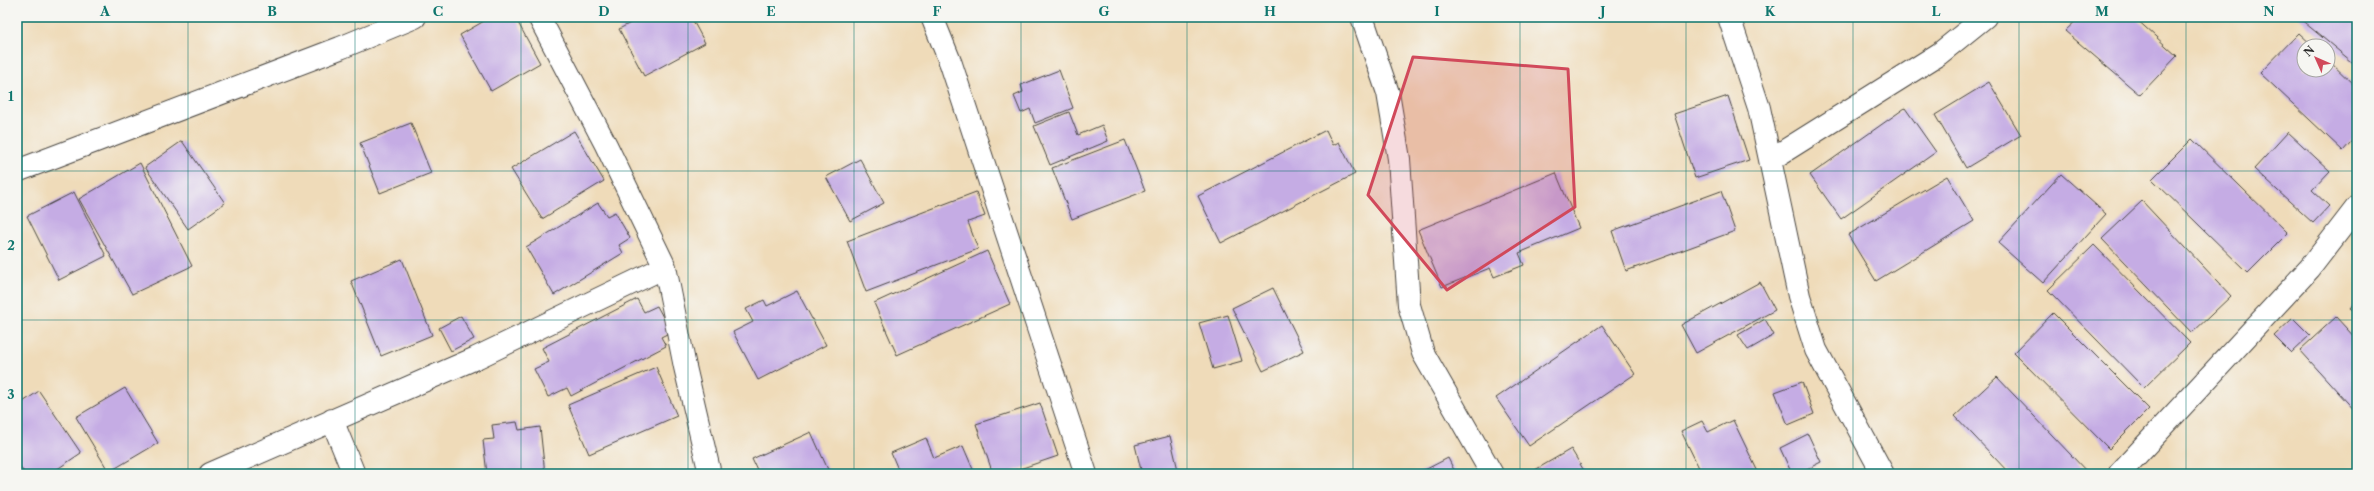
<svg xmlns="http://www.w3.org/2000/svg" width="2374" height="491" font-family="'Libre Caslon Text',serif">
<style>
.building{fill:#c5ace4}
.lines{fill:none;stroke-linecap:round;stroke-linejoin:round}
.minor-casing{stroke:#484540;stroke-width:24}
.minor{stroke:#fff;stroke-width:22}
.marked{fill:#d1495b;fill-opacity:0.2;stroke:#d1495b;stroke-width:3;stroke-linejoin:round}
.grid{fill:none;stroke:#0f766e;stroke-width:1;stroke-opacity:0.55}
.neatline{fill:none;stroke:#0f766e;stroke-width:1.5}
.grid-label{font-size:13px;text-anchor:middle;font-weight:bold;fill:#0f766e}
</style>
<rect width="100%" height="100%" fill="#f6f6f2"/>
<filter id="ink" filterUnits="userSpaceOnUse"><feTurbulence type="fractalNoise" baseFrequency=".025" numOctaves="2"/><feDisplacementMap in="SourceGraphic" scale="8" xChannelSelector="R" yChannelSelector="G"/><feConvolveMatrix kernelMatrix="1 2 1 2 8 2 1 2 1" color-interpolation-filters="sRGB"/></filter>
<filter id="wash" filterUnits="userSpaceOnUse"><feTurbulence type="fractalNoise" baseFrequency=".012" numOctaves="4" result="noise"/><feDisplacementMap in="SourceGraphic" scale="16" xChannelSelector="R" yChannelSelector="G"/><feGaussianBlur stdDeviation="0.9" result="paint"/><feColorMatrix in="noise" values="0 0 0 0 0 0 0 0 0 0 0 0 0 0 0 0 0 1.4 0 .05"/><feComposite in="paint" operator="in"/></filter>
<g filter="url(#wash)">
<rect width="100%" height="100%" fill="#efdbb9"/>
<g id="blocks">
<path class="building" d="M491,17H515L540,63L491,91L460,35Z
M642,17H691L705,43L644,76L619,29Z
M2080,17H2134L2177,56L2140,95L2065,31Z
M2300,17H2357V66L2299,18Z
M2299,33L2313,46H2304V70H2328V60L2357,88V135L2343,151L2260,73Z
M1059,70L1073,108L1035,123L1030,109L1021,113L1014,96L1023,92L1021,85Z
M1989,82L2021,135L1966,168L1935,115Z
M1728,96L1749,160L1695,178L1674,114Z
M1905,108L1936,152L1841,219L1810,175Z
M1069,112L1078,135L1102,125L1108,141L1050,165L1034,126Z
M411,123L431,173L380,193L360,143Z
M1326,130L1333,145L1339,142L1355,174L1221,243L1198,196Z
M574,131L604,181L542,219L511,169Z
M2288,132L2330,171L2312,190L2329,206L2313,223L2254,169Z
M2192,139L2288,233L2248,273L2152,179Z
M1125,140L1145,191L1072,219L1052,168Z
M182,141L225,203L188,229L145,167Z
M860,159L884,203L850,221L826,177Z
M140,163L192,266L132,294L79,199Z
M1556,173L1579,228L1519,253L1524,265L1494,277L1490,268L1442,287L1418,230Z
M2061,174L2106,214L2043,283L1998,243Z
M1947,176L1974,221L1876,281L1848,235Z
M1721,191L1735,231L1626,271L1612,231Z
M74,192L106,256L59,280L27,216Z
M976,192L985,216L968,222L978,249L866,292L847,241Z
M2142,201L2231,296L2192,333L2102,239Z
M598,203L607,216L615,212L630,238L619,245L623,253L554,295L526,247Z
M2094,245L2190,343L2144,388L2048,290Z
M987,251L1010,304L897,355L874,303Z
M402,259L432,335L381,356L351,281Z
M1760,282L1775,310L1696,353L1681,325Z
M1273,288L1304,351L1263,371L1232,308Z
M797,291L826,345L758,380L733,332L753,322L746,309L764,300L767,306Z
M637,299L644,312L657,306L671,332L661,337L666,346L571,396L567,388L548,397L534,369L549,362L542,348Z
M2357,301V313L2351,308Z
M2053,313L2149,409L2109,449L2014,353Z
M1228,315L1242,361L1213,369L1199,323Z
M461,316L474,339L451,351L439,328Z
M2336,317L2357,340V413L2300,350Z
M2293,318L2310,335L2291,353L2274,336Z
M1765,319L1774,335L1748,350L1738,335Z
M1602,325L1635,374L1529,446L1496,398Z
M656,367L677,416L589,454L568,405Z
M1997,377L2089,474H2010L1955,416Z
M1802,382L1814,414L1788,425L1775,392Z
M125,388L158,443L109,472L76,417Z
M39,391L81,453L50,474H25L17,462V406Z
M1040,403L1058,456L1005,474H993L976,424Z
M1733,420L1759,474H1702L1681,431L1702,421L1708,432Z
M517,422L519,430L540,427L545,474H487L483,440L494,439L492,425Z
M811,432L830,474H759L752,459Z
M1808,434L1821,462L1797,474H1792L1780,448Z
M1170,436L1178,470L1164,474H1142L1135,445Z
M926,438L934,458L963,446L975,474H900L891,453Z
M1571,449L1586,474H1537L1535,470Z
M1448,458L1456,474H1417Z"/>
</g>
</g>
<g filter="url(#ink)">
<use href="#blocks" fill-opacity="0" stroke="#484540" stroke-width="1"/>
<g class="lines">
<defs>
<path id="minor" d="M539,17L606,145L665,267L685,367L710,474
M932,17L951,64L1086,474
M1362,17L1388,93L1399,159L1409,305L1423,353L1492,474
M1729,17L1759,108L1799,296L1816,350L1883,474
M1770,160L1939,54L1985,17
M17,171L340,48L415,17
M332,420L354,474
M210,474L476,358L665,267
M2119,474L2310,268L2357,207"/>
</defs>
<use href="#minor" class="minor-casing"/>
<use href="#minor" class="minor"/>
</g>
</g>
<path class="marked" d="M1413,57L1568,69L1575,207L1447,290L1368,195Z"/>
<path class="grid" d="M188,17V474M355,17V474M521,17V474M688,17V474M854,17V474M1021,17V474M1187,17V474M1353,17V474M1520,17V474M1686,17V474M1853,17V474M2019,17V474M2186,17V474M17,171H2357M17,320H2357"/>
<rect width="2374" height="491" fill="none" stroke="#f6f6f2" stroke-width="44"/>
<g transform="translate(2316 58) rotate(315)"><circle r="19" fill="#f6f6f2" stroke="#a5a5a2"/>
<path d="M0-3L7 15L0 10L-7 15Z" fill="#d1495b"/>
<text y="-6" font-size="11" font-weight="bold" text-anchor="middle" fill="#2b2b2b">N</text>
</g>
<rect x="22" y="22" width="2330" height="447" class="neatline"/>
<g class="grid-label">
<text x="105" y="16">A</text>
<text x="272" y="16">B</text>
<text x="438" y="16">C</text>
<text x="604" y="16">D</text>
<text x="771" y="16">E</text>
<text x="937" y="16">F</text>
<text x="1104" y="16">G</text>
<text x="1270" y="16">H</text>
<text x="1437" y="16">I</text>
<text x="1603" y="16">J</text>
<text x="1770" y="16">K</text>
<text x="1936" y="16">L</text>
<text x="2102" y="16">M</text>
<text x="2269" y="16">N</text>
<text x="11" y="101">1</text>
<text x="11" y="250">2</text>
<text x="11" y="399">3</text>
</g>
</svg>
